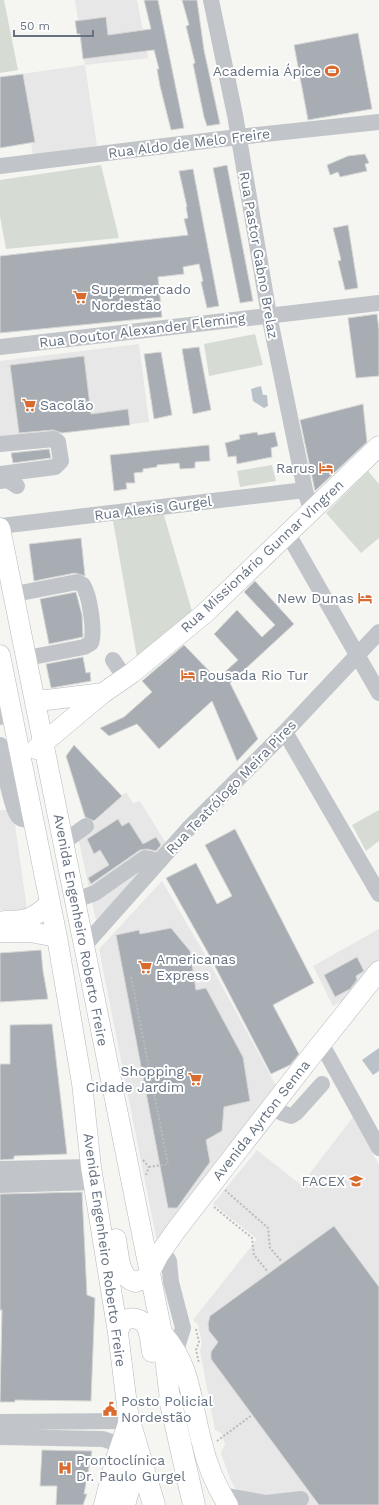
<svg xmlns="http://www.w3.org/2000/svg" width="379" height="1505" font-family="'Work Sans',sans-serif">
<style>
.built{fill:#e6e7e6}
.green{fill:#d6dcd4}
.water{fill:#b9c2c8}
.building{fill:#a8adb4;stroke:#d7d7d5}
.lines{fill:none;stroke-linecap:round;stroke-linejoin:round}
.major-casing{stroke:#b4b8bc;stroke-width:21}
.highway-casing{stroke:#b4b7ba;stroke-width:23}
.path{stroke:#b9bbbe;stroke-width:2;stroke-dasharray:2 2;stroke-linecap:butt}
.minor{stroke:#c1c4c8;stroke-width:16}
.major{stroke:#fff;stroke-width:20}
.highway{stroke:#fff;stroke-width:22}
.labels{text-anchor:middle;stroke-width:4;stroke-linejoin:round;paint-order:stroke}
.poi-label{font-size:14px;fill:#667282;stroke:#fff;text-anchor:start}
.street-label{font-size:14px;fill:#667282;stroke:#fff}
</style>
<rect width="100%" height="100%" fill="#f5f6f2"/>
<path class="built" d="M75,0H137L148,58L85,65L97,146L33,155L31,143L0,148V77L85,65Z
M139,344L149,422L0,440V361Z
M126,792L133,803L140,801L169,848L96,920L78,837Z
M0,810H13L27,910H0Z
M162,881L207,958L280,1093L157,1242L99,949Z
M379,929V960L372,964L371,975L360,992L333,1006L313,966Z
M353,1117L379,1165V1505H245L231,1481L221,1453L225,1444L221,1433L215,1430L200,1351L202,1343L198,1325L193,1320L257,1239L213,1204L257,1150L301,1185Z"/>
<path class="green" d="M0,0H4L18,70L0,73Z
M101,165L119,238L6,249L0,216V180Z
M255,334L263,365L209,376L204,344Z
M272,465L276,481L240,487L237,471Z
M368,471L379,484V538L361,553L326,513Z
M163,512L192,611L138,663L113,521Z
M379,810V841L366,851L352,825Z"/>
<path class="water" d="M261,386L263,395H267L268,406L264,408L253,401L251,389Z
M379,1048V1071L373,1075L362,1060Z"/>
<path class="building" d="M144,0H158L184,128L171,130L160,86L157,69H159L154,50L83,59L80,34H77L75,21L106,17L108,35L151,29Z
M182,0H197L204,50L220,124L207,126L204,117L193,64L195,63L186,26L189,25Z
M358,33L372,109L308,120L294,45Z
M23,74L35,142L0,148V77Z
M365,154L369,163L365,164L367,171L340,177L338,172L330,175L327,165L348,156Z
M227,165L253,301L240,303L213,168Z
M193,169L219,306L207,308L201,282L203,281L199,264L183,267L184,274L158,277L162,317L0,333V256L188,235L184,219L188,218L186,207H187L179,171Z
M348,225L358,288L345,290L338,261L341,260L333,228Z
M377,314L379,330V376L356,378L348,318Z
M199,347L211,410L193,414L182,349Z
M161,352L172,415L154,419L144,354Z
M84,356L91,414L128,409L130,425L62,433L53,430L19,433L10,365Z
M363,404L367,442L315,491L300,420Z
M257,432L258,435L275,432L278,446L271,448L272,457L237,464L236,456L228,457L225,443L240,439L239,435Z
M209,445L210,461L195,462V468L180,469L179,463L157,465V467L143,469V472L134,473L135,483H126L127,489L114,491L110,455Z
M49,449L51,458L13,463L11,453Z
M81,538L85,576L75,573L34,581L29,544Z
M255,581L294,624L230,683L258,739L237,761L212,701L159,749L137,724L109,736L100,728L124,717L152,692L142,681L184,645L217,679L238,660L214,634L237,610L262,637L275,625L244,592Z
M76,592L82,615L83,637L49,644L40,599Z
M83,657L86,673L90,672L91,681L51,688L46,664Z
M74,745L122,796L94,821L85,817L66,756Z
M118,819L122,826L129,822L143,844L156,837L161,845L156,851L147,849L140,850L91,884L88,878L109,865L100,850L94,854L87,839Z
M235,829L314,983L273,1005L299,1054L290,1065L271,1074L207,951L166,878L196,863L217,904L232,896L205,845Z
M171,928L190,951L196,990L206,988L243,1057L250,1101L224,1107L222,1131L206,1140L210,1162L177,1208H168L116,935L139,930L140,934Z
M41,950L43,971L48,999L0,1002V953Z
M357,957L364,971L356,976L357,980L350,989L335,997L324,975Z
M52,1024L67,1154L14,1156V1159L0,1160V1064H10V1025Z
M82,1192L87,1295L95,1298L91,1401L15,1400V1402H0L2,1310H0V1194Z
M334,1226L379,1287V1505H319L211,1359V1352L218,1342L209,1331L208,1324L210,1316Z
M42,1450L92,1451L84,1494H87L83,1505H56L57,1486H40Z"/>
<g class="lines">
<defs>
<path id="major" d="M0,528L162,1333L170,1399
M0,655L57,937L82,1083L91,1167L118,1333L129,1421L115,1462L104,1505
M35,699L47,700L103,693
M36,749L103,693L132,673L204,614L379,446
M5,921C27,921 33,919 49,904
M0,932H30L57,937
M116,1239C119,1255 118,1277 135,1282L147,1278L158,1256L177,1229L312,1055L379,971
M118,1333C119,1329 120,1325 123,1322C130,1315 143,1319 147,1327C150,1334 151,1344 152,1352
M163,1334C193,1369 190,1401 202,1443C207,1465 216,1486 228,1505"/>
<path id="highway" d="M170,1399L194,1505
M129,1421L154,1505
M124,1505L138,1454"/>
</defs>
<use href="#major" class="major-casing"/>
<use href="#highway" class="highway-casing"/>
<path class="path" d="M131,977L168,1164L149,1167
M143,1160L149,1167L146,1175
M225,1190L268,1228L270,1248L282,1262
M214,1207L252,1238L254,1255L268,1272
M196,1329L199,1342L196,1350L199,1363
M217,1441L252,1415"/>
<path class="minor" d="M211,0L235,115L269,315L305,490L311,510
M0,166L238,137L379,122
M0,347L379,303
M0,444L54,439L58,442L61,461L55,467L0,474
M0,481L8,480L17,486
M0,526L305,490
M288,534L379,693
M15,594L77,582L83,585C90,596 95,632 91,643L84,647L27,658
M113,660L125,678
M0,717L10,708
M285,732L379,894
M0,745C3,760 10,805 18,816C21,820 27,820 32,820
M64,842L86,826
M76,900L95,893L145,858L160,861
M85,945L188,829L285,732L379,632
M321,1043L379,1148
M272,1106L282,1113L291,1116L296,1113L322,1084
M0,1169L91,1167
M0,1185L93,1182
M162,1250L169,1261L171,1282L183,1328L176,1351
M0,1422L129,1421
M0,1437L103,1439L121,1445
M222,1495L266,1503L301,1499"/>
<use href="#major" class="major"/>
<use href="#highway" class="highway"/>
</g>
<defs>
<symbol id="stadium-bare" viewBox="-9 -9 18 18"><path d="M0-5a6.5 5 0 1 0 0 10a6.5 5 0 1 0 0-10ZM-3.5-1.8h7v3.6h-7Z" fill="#d96b2f" stroke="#fff" stroke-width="2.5" paint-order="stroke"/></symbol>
<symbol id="supermarket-bare" viewBox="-9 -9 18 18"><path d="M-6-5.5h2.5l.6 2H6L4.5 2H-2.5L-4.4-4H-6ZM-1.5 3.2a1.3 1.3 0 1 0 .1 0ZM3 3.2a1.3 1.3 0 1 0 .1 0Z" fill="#d96b2f" stroke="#fff" stroke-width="2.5" paint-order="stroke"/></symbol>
<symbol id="hotel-bare" viewBox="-9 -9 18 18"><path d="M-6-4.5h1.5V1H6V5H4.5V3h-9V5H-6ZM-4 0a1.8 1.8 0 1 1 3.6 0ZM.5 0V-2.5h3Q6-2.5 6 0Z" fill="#d96b2f" stroke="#fff" stroke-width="2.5" paint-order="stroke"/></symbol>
<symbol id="school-bare" viewBox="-9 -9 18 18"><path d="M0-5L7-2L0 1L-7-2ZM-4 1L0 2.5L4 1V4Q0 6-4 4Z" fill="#d96b2f" stroke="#fff" stroke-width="2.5" paint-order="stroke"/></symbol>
<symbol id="civic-bare" viewBox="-9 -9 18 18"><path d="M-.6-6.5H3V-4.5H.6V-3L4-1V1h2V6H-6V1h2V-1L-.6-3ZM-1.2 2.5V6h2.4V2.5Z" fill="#d96b2f" stroke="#fff" stroke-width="2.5" paint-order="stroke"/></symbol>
<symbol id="hospital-bare" viewBox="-9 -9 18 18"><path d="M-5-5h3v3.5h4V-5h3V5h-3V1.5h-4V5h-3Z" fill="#d96b2f" stroke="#fff" stroke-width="2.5" paint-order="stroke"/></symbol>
</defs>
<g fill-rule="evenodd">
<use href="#stadium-bare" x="322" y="61" width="20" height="20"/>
<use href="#supermarket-bare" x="70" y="287" width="20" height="20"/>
<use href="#supermarket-bare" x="19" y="395" width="20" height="20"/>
<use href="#hotel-bare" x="316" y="458" width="20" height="20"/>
<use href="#hotel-bare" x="355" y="588" width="20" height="20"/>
<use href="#hotel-bare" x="178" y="665" width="20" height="20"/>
<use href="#supermarket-bare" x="135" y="957" width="20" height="20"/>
<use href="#supermarket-bare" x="185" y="1069" width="20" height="20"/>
<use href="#school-bare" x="346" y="1171" width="20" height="20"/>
<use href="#civic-bare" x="100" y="1399" width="20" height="20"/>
<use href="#hospital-bare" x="55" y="1458" width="20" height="20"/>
</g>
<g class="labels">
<g class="poi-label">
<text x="321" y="76" text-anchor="end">Academia Ápice</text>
<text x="91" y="294">Supermercado<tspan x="91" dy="16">Nordestão</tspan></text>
<text x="40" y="410">Sacolão</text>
<text x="315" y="473" text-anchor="end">Rarus</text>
<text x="354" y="603" text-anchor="end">New Dunas</text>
<text x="199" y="680">Pousada Rio Tur</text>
<text x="156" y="964">Americanas<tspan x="156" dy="16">Express</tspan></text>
<text x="184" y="1076" text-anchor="end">Shopping<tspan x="184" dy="16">Cidade Jardim</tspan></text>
<text x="345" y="1186" text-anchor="end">FACEX</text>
<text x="121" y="1406">Posto Policial<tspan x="121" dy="16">Nordestão</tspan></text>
<text x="76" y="1465">Prontoclínica<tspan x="76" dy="16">Dr. Paulo Gurgel</tspan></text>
</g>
<g class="street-label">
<text transform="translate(189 143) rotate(-7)" y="5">Rua Aldo de Melo Freire</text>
<text transform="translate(259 255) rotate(80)" y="5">Rua Pastor Gabno Brelaz</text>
<text transform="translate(142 330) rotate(-7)" y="5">Rua Doutor Alexander Fleming</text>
<text transform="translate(153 508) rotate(-7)" y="5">Rua Alexis Gurgel</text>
<text transform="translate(262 556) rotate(-43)" y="5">Rua Missionário Gunnar Vingren</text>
<text transform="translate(231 787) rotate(-46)" y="5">Rua Teatrólogo Meira Pires</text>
<text transform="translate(81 930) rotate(79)" y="5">Avenida Engenheiro Roberto Freire</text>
<text transform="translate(261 1120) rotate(-52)" y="5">Avenida Ayrton Senna</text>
<text transform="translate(105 1250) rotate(82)" y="5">Avenida Engenheiro Roberto Freire</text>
</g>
</g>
<path d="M14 30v6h79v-6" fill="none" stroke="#667282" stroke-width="2"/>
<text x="20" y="30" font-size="12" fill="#667282" stroke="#ffffff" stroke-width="3" paint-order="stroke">50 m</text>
</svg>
